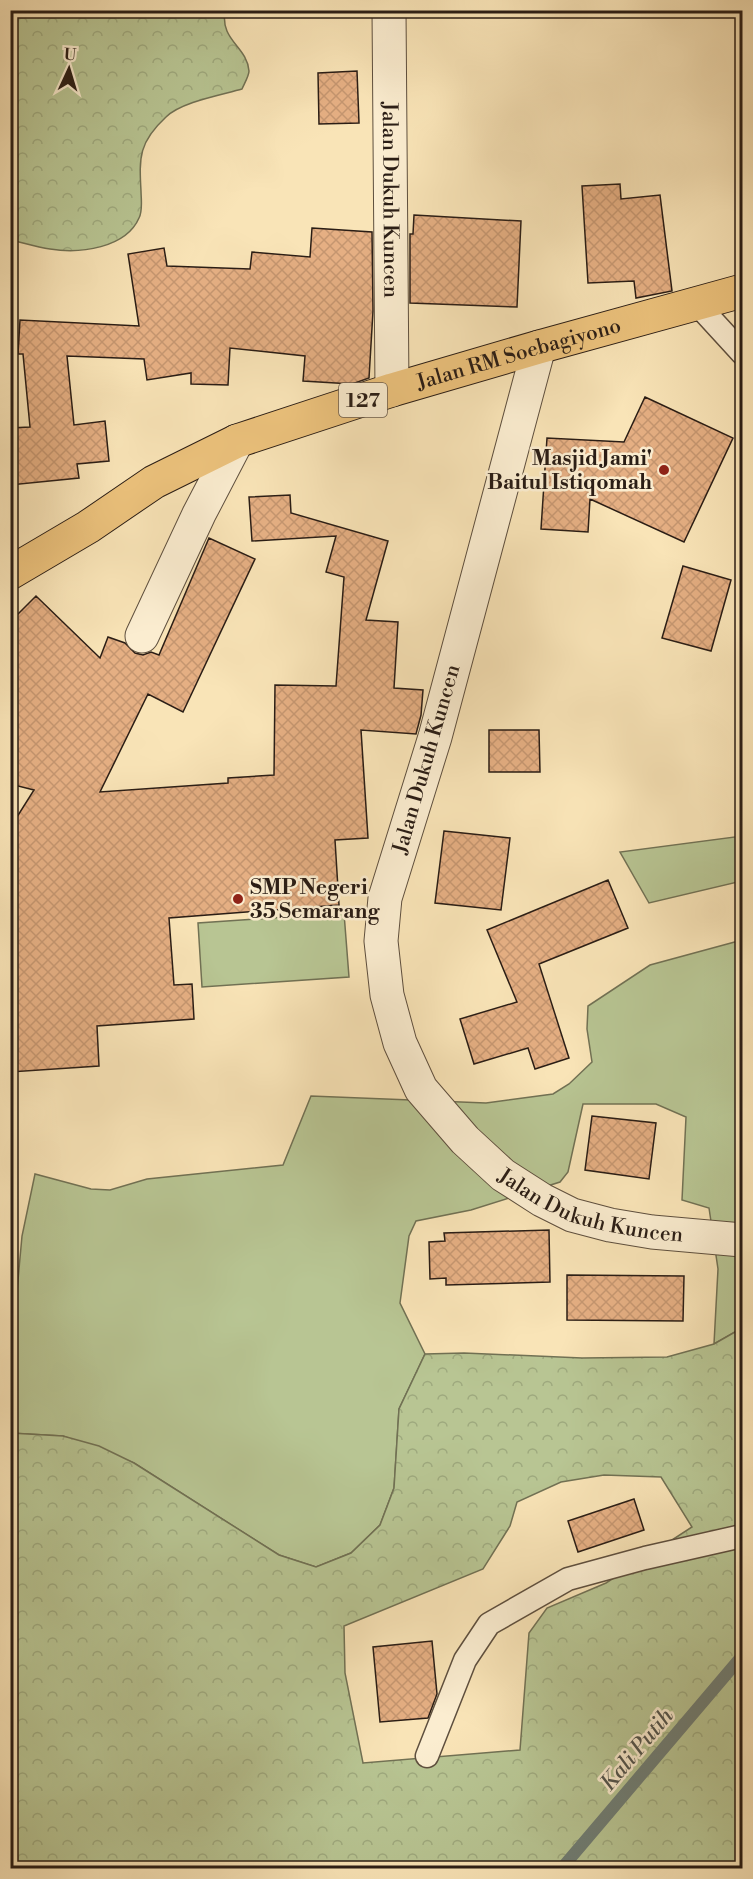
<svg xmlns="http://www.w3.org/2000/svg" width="753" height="1879" font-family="'Libre Bodoni',serif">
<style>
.green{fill:#b8c593;stroke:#717154;stroke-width:1.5}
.forest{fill:url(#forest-crowns);stroke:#717154;stroke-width:1.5;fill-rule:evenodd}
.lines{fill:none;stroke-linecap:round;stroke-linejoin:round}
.stream{stroke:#707e75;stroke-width:12}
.building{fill:url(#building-cross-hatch);stroke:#2a1d15;stroke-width:1.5}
.service-casing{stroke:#5e4f3e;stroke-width:25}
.minor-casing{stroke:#5e4f3e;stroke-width:35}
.tertiary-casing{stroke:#5e4f3e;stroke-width:35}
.primary-casing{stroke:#2a1d15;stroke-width:35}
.service{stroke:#fbedd0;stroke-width:22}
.minor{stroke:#fbedd0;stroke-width:33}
.tertiary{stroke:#fbedd0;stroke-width:33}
.primary{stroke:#ecc27c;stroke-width:33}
.poi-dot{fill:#8f2418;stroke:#fbedd0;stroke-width:2}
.labels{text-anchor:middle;stroke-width:5;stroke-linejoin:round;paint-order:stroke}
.shield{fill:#fbedd0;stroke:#695b4d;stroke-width:1.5}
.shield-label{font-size:20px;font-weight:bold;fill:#2a1d15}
.street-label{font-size:21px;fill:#2a1d15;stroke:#fbedd0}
.poi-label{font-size:21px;font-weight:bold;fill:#2a1d15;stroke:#fbedd0;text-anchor:end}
.water-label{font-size:22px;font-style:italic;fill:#53554d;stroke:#fbedd0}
</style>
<defs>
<pattern id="forest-crowns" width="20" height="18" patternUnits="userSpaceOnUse" patternTransform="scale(1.5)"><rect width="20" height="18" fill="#b8c593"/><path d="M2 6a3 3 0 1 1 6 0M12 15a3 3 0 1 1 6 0" fill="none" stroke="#9ea97e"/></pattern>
<pattern id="building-cross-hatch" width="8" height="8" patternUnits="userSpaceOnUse" patternTransform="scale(1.5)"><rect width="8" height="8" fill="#e5af83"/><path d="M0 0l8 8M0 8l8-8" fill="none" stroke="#c59670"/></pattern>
</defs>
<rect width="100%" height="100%" fill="#f9e4b7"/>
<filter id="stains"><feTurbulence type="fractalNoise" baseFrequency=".00333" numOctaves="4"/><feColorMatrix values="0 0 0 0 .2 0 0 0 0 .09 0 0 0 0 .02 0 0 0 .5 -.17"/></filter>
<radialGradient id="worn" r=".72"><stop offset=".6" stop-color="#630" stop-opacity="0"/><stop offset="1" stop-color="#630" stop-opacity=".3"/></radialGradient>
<path class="green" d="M742,836V881L649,903L620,852Z
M344,913L349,977L202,987L198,923Z
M742,940V1328L714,1344L718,1269L709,1208L682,1200L686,1117L656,1104H583L568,1172L560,1182L471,1210L416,1221L409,1236L400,1303L425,1354L399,1409L394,1488L380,1525L351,1553L316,1567L279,1555L134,1463L63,1436L11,1433L10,1329L14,1324L22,1236L35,1174L91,1189L110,1190L147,1179L283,1165L311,1096L486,1103L553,1094L569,1084L592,1062L587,1029L588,1006L650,965Z"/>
<path class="forest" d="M11,10L225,11C220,41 247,46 249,71C249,76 244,84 242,89C221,95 181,102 166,117C139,142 139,157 141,191C141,198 143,211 139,218C126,248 80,254 50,249C37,247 24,243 11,240Z
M742,1328V1868H11L10,1433L63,1436L99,1446L134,1463L279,1555L316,1567L351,1553L380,1525L394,1488L399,1409L425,1354L464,1353L582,1358L667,1357L714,1344ZM604,1475L661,1477L692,1527L606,1583L547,1608L529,1633L520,1750L363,1763L345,1673L344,1626L483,1569L510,1526L517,1502L561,1482Z"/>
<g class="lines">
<path class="stream" d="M562,1868L742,1656"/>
</g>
<path class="building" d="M357,71L359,123L319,124L318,73Z
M620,184L621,199L660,195L672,291L636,298L634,281L588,283L582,186Z
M414,215L521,221L517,307L410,303V234H413Z
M312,228L372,232L373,311L369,378L352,384L303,381L305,356L230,348L228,385L191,384V373L147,380L144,359L67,356L74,425L105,421L109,461L77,464L79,478L10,485V428L30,427L23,354H18L20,320L139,326L128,254L164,248L167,266L250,269L252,252L310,257Z
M645,397L733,438L684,542L590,499L588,532L541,529L547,438L624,442Z
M290,495L291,513L388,541L366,620L398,622L394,688L423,690L421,715L416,734L361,730L368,838L335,840L339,905L169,918L174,985L192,984L194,1019L97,1026L99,1066L10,1072V828L34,790L10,784V622L36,596L100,658L108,637L125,643L135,653L143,655L151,652L159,655L209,538L255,559L183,712L148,694L100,792L228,783V778L274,775L275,685L336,686L344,577L326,572L336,536L252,541L249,497Z
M683,566L731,580L711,651L662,638Z
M489,730H539L540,772H489Z
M444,831L510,838L501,910L435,903Z
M608,880L628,928L539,964L569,1058L535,1069L528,1048L474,1064L460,1019L517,1002L487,930Z
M592,1116L656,1123L649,1179L585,1170Z
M549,1230L550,1282L446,1285V1278L430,1279L429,1242L445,1241L444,1233Z
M567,1275L684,1276L683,1321L567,1320Z
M634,1499L644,1530L578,1552L568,1521Z
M432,1641L437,1694L428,1718L380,1722L373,1647Z"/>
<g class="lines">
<defs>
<path id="service" d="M698,305L742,353
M427,1756L465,1660L489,1624L568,1579L645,1558L742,1536"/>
<g id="minor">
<path id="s1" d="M389,10L392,390"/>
<path d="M142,636L199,514L237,441"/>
</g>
<g id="tertiary">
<path id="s2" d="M539,347L435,737L385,898L381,941L387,995L400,1043L421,1089L465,1140L503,1175L542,1200L572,1215L610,1225L652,1232L742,1240"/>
</g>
<g id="primary">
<path id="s3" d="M10,573L88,527L154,482L237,441L392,390L539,347L742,291"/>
</g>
</defs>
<use href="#service" class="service-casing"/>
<use href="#minor" class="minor-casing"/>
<use href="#tertiary" class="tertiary-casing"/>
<use href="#primary" class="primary-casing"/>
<use href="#service" class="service"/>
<use href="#minor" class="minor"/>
<use href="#tertiary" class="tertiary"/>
<use href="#primary" class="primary"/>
</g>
<g class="poi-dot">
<circle cx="664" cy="470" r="6"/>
<circle cx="238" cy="899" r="6"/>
</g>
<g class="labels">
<rect class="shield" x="339" y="383" width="48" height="34" rx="4.5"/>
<g class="shield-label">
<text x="363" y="407">127</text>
</g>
<g class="street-label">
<text dy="7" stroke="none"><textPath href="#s1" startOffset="190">Jalan Dukuh Kuncen</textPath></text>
<text dy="7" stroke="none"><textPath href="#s3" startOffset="558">Jalan RM Soebagiyono</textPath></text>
<text transform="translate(426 759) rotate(-74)" y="7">Jalan Dukuh Kuncen</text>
<text dy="7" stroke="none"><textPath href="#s2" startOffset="984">Jalan Dukuh Kuncen</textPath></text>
</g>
<g class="poi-label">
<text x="652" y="465">Masjid Jami'<tspan x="652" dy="24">Baitul Istiqomah</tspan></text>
<text x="250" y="894" text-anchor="start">SMP Negeri<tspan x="250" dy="24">35 Semarang</tspan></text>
</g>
<g class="water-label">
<text transform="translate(636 1749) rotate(-50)" y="8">Kali Putih</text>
</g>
</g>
<rect width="753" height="1879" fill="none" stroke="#f9e4b7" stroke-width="36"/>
<rect x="12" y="12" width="729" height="1855" fill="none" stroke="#2a1d15" stroke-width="3"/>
<rect x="18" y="18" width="717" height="1843" fill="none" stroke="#2a1d15" stroke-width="1.5"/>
<g transform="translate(69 69) rotate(4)" stroke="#fbedd0" stroke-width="4.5" paint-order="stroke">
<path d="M0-4.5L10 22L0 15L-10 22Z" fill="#2a1d15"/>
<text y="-9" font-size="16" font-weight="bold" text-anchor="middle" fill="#2a1d15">U</text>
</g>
<rect width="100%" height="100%" filter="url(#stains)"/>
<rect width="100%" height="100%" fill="url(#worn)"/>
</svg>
